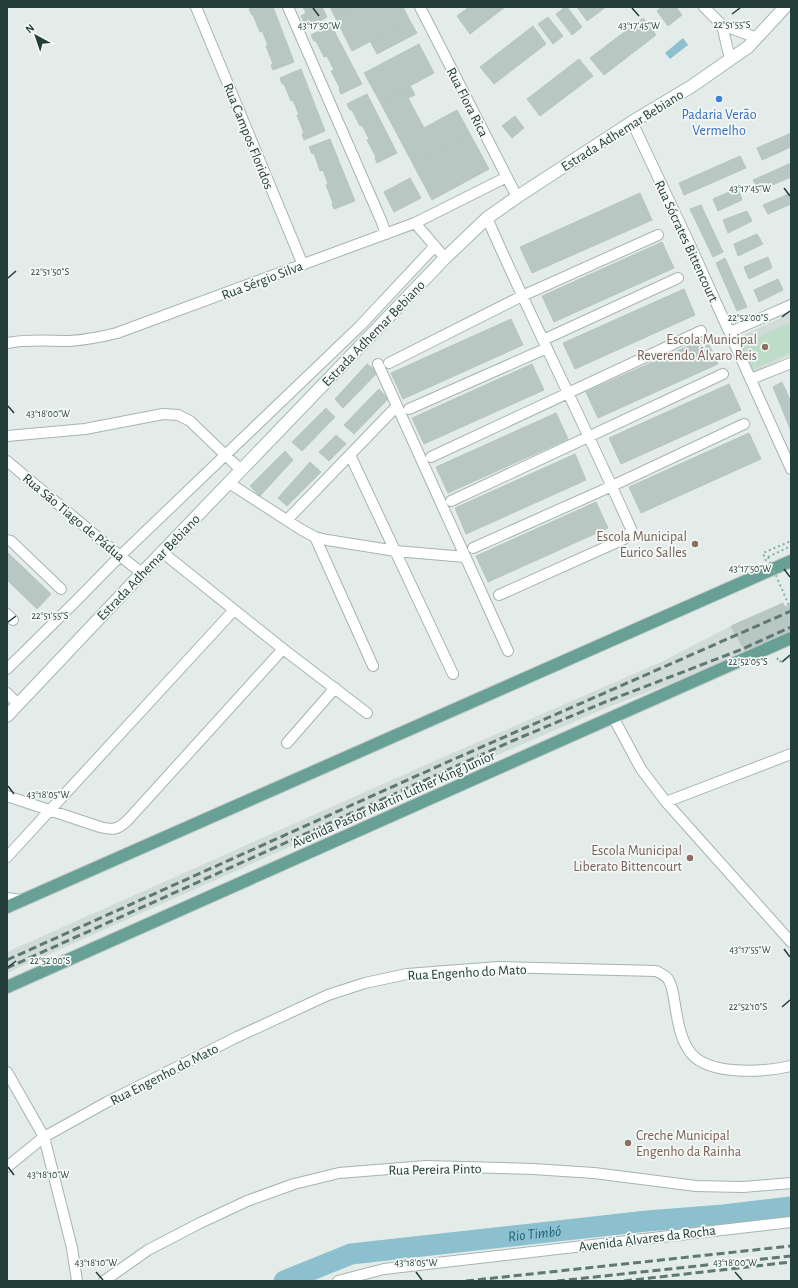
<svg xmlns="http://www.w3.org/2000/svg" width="798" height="1288" font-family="'Alegreya Sans',sans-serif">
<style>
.built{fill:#d1dcd8}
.green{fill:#bdddc8}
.water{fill:#8dc0cf}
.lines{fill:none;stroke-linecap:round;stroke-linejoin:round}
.river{stroke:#8dc0cf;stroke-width:21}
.building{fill:#b8c7c2;stroke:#b6c6c0}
.minor-casing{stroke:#a6b4b0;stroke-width:12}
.secondary-casing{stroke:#a2b8b1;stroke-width:14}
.primary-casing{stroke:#c1c9c7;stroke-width:14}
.path{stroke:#85afa4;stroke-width:2;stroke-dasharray:2 3;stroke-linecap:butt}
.minor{stroke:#fff;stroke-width:10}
.secondary{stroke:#fff;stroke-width:12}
.primary{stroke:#69a096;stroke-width:12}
.rail{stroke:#5e7873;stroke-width:3;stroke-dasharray:8 4;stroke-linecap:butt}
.path-bridge{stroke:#85afa4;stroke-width:2;stroke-dasharray:2 3;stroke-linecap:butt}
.ticks{fill:none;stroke:#233d38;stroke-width:1.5}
.shop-dot{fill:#3f7fe0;stroke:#f4f9f7;stroke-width:1.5}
.education-dot{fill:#8d6e63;stroke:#f4f9f7;stroke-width:1.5}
.labels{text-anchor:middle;stroke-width:3.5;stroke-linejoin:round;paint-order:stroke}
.street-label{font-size:14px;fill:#233d38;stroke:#f4f9f7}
.shop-label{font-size:14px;fill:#366cbe;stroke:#f4f9f7}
.education-label{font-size:14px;fill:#785e54;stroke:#f4f9f7;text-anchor:end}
.water-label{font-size:15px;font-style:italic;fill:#1f6277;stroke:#f4f9f7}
.ticks-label{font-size:10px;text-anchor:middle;fill:#233d38;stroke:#f4f9f7;stroke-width:3.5;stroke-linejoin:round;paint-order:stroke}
</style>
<rect width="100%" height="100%" fill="#e3ece9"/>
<path class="built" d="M791,313V355L751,374L735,339Z
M731,626L745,651L674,682L606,708L435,782L7,973V952L423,766L661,662Z"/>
<path class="green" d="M789,323L791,328V352L752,370L741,345Z"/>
<path class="water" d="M683,38L688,45L670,59L665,53Z"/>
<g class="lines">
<path class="river" id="s1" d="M284,1281L351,1254L647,1221L723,1215L791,1207"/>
</g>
<path class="building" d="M253,7H273L294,62L273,70L271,65L273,64L266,46L268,45L262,31L260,32L253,15H252L249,9Z
M303,7H316L317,9L322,7L327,17L307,28L301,16L306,13Z
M330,7H353L335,17Z
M353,7H403L410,21L352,51L335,17Z
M469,7H505L470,34L457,16Z
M565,7H567L582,27L572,35L556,14Z
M577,7H606L587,21Z
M662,7H676L682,15L668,26L657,11Z
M548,17L563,36L553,44L538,24Z
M643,18L656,35L604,75L590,58Z
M410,21L417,33L377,54L370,41Z
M331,25L362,84L341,94L339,89L340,88L331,71L334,70L327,56L324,57L316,41H314L311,35Z
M533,26L546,44L494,84L480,67Z
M419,44L434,73L380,102L364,73Z
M579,59L593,76L540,116L527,99Z
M301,69L325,131L304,140L302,134L304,133L297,115H299L293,100L291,101L284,84H282L280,78Z
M410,86L415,95L408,98L424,128L457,110L470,134L413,164L380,102Z
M367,94L397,153L377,163L375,158L376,157L367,140L369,139L362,125L360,126L352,110H350L347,104Z
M515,116L524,128L512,138L502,126Z
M791,133V147L762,160L757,148Z
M470,134L489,169L432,200L413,164Z
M330,139L355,201L334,209L332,204L333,203L326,185L328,184L323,170L320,171L314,153L312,154L309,147Z
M740,156L746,168L684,195L679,183Z
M791,163V177L759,191L753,180Z
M410,178L421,198L394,212L384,192Z
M738,188L742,200L718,211L713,199Z
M640,193L652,220L532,273L520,247Z
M791,193V204L768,214L763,205Z
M701,205L723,252L713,257L690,209Z
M747,211L752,221L728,233L723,220Z
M757,234L763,244L738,256L734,244Z
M662,242L674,268L554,322L542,296Z
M768,257L772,268L749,279L744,267Z
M725,258L747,307L737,311L716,263Z
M778,279L783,290L759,302L754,290Z
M684,289L695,315L575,369L563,343Z
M511,319L523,345L403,399L391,373Z
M706,338L718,364L598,418L586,392Z
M367,364L378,372L343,408L335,399Z
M532,364L544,390L424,444L412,418Z
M782,382L791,402V431L773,387Z
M729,384L741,410L621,464L609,438Z
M379,389L388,399L354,434L344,425Z
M326,408L335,417L302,451L292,442Z
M556,413L568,439L448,493L436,467Z
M749,433L761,459L641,513L629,487Z
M336,435L346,444L329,461L319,452Z
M285,451L293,460L260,496L250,486Z
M575,454L586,480L466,534L455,508Z
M310,462L321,472L287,506L278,498Z
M596,502L608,528L488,582L476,556Z
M7,552L51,594L37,609L7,580Z
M783,603L785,607L791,604V636L745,651L731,626Z"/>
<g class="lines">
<defs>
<path id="minor" d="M196,7L303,265
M288,7L381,220L386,234
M420,7L517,197
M704,7L722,25L757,38
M722,25L730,59
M632,122L691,247L791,469
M487,218C533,323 585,425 631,529L628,536L624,539L499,595
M415,223L445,258
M730,332L791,305
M543,340L678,278
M7,343C28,339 48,341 69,341C85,340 101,337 117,333L415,223L507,177
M389,363L522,296L658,235
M378,364L508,651
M751,379L791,363
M409,409L547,348
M7,436L85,429L163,414L178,415L190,421L241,470
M350,455L453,674
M431,457L701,331
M7,461L120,556L142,573
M229,483L302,530L315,537L327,540L396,551L465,557
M451,501L723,374
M287,520L397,406
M315,537L373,666
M7,540L11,541L61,589
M473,548L612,486L744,424
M162,552L283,649L367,713
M7,614L13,620
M7,669L75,602L120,556L360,326L435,246
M7,693L18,704
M613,717L641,769L666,802L791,942
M287,743L335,688
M7,796L100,827C113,830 117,830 127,821L283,649
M666,802L791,754
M7,857L234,610
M7,898L22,900
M7,1072L44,1137L72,1248L77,1281
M7,1167L44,1137L107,1102L237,1037L328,995L365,983L407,974L498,967L656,971C660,973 665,975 668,979C672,985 673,993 674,999C677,1016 679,1035 688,1049C704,1077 764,1072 791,1066
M104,1281L148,1250L200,1223L247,1201L294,1184L339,1173L426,1166L533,1169L594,1173L696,1186L743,1187L791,1183
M338,1281L384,1269L791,1222"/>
<path id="secondary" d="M7,716L142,573L445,258L487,218L517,197L632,122L692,86L748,47L785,7"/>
<path id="primary" d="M7,907L791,561
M7,987L613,717L791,638"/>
</defs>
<use href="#minor" class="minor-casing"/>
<use href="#secondary" class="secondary-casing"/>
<use href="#primary" class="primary-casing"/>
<path class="path" d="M768,557L791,546
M766,561L763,553L791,541
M777,658L779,662L791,657"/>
<use href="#minor" class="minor"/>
<use href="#secondary" class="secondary"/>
<use href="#primary" class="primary"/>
<path class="rail" d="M7,960L452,760L791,611
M7,968L512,741L605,702L740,650L791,627
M466,1281L791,1246
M557,1281L791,1256
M624,1281L791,1262"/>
<path class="path-bridge" d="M768,557L791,610"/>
</g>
<path class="ticks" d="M313,8L319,16M632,8L639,16M732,14L740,8M784,188L790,196M8,278L16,271M782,317L790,311M8,406L14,413M784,569L790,577M8,622L16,616M782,662L790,655M8,786L14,794M784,949L790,957M8,967L16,961M782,1007L790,1000M8,1167L14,1175M96,1272L103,1280M416,1272L422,1280M735,1272L742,1280"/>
<circle class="shop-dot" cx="719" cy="99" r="4"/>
<g class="education-dot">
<circle cx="765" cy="347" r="4"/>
<circle cx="695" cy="544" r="4"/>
<circle cx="690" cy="858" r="4"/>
<circle cx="628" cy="1143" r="4"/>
</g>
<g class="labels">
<g class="street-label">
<text transform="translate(468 102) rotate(63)" y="5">Rua Flora Rica</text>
<text transform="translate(622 130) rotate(-32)" y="5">Estrada Adhemar Bebiano</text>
<text transform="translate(249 136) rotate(68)" y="5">Rua Campos Floridos</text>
<text transform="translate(687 241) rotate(65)" y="5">Rua Sócrates Bittencourt</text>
<text transform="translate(262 280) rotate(-21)" y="5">Rua Sérgio Silva</text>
<text transform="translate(373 333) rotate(-46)" y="5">Estrada Adhemar Bebiano</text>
<text transform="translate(74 517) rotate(40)" y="5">Rua São Tiago de Pádua</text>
<text transform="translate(148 567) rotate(-46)" y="5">Estrada Adhemar Bebiano</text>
<text transform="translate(393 799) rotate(-24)" y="5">Avenida Pastor Martin Luther King Junior</text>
<text transform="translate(467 972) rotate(-3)" y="5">Rua Engenho do Mato</text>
<text transform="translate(164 1074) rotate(-27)" y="5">Rua Engenho do Mato</text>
<text transform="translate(435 1169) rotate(-1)" y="5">Rua Pereira Pinto</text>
<text transform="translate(647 1238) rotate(-7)" y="5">Avenida Álvares da Rocha</text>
</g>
<g class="shop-label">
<text x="719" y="119">Padaria Verão<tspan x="719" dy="16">Vermelho</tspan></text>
</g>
<g class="education-label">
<text x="757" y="344">Escola Municipal<tspan x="757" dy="16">Reverendo Álvaro Reis</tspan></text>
<text x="687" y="541">Escola Municipal<tspan x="687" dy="16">Eurico Salles</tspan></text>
<text x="682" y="855">Escola Municipal<tspan x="682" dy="16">Liberato Bittencourt</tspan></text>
<text x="636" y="1140" text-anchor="start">Creche Municipal<tspan x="636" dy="16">Engenho da Rainha</tspan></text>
</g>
<g class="water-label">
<text dy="5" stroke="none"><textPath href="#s1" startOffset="257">Rio Timbó</textPath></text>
</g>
</g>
<g class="ticks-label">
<text x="732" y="28">22°51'55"S</text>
<text x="319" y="29">43°17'50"W</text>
<text x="639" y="29">43°17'45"W</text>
<text x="750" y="192">43°17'45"W</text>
<text x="50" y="275">22°51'50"S</text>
<text x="748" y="321">22°52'00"S</text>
<text x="48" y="417">43°18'00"W</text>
<text x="750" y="572">43°17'50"W</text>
<text x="50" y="619">22°51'55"S</text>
<text x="748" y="665">22°52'05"S</text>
<text x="48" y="798">43°18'05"W</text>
<text x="750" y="953">43°17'55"W</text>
<text x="50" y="964">22°52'00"S</text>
<text x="748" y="1010">22°52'10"S</text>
<text x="48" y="1178">43°18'10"W</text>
<text x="96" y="1266">43°18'10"W</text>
<text x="416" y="1266">43°18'05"W</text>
<text x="735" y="1266">43°18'00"W</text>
</g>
<rect width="798" height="1288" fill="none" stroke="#233d38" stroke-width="16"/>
<g transform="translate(36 36) rotate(320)" stroke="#f4f9f7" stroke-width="3" paint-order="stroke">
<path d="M0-3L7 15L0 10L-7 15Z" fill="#233d38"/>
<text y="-6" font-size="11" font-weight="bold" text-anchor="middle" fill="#233d38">N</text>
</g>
</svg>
